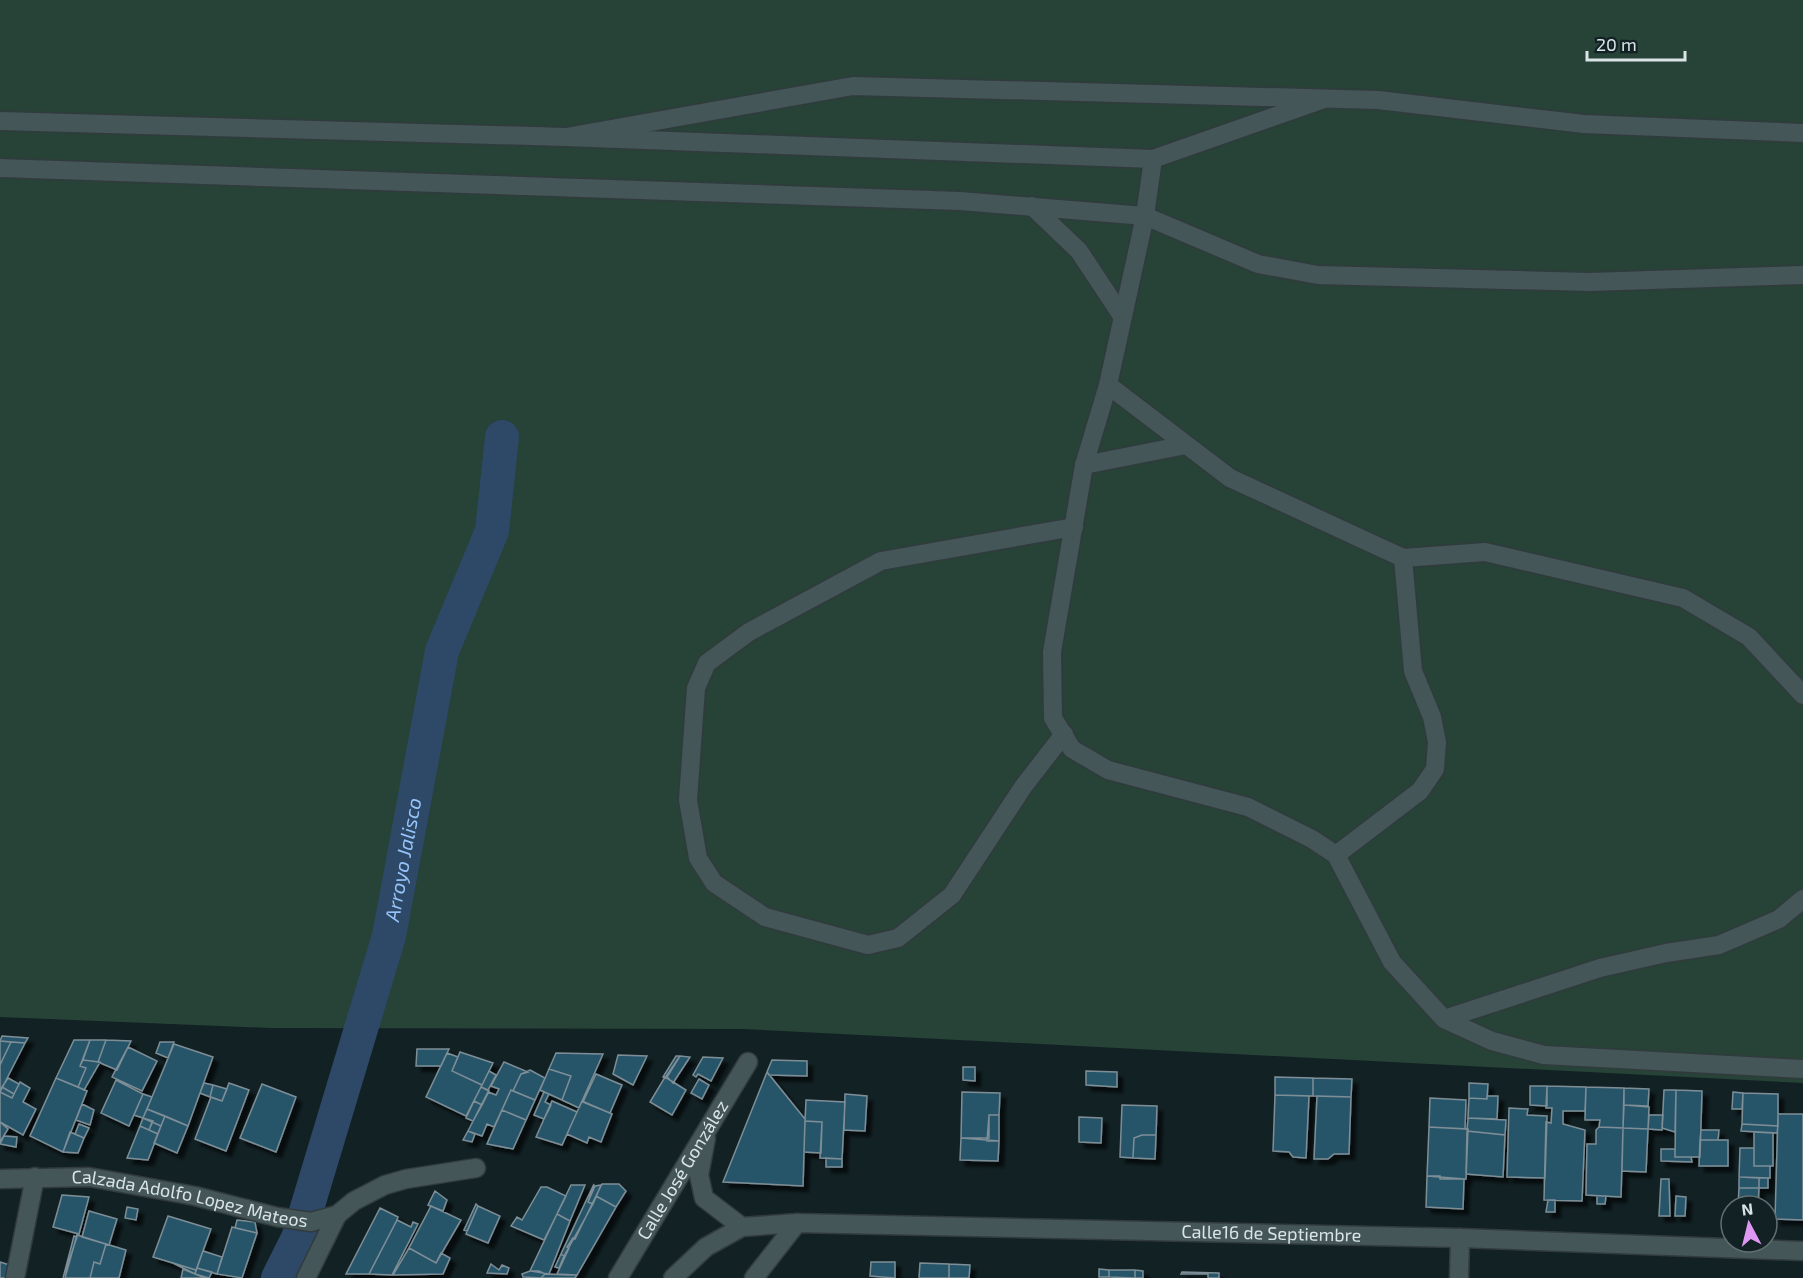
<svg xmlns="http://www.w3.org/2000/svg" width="1803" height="1278" font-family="'Exo 2',sans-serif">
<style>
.green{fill:#274236}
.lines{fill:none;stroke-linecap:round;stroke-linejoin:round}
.canal{stroke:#2e4968;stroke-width:34}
.building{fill:#27556b;stroke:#7e8e96;stroke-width:1.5;filter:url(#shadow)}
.minor-casing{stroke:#313b3d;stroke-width:21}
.minor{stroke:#445658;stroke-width:18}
.labels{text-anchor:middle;stroke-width:4.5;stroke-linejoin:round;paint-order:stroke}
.street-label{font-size:18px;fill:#dae4e6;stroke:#122124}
.water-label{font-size:20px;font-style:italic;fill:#95c4fa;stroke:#122124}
</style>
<defs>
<filter id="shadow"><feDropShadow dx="5.5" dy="5.5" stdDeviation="1.5" flood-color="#0009"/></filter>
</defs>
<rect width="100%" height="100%" fill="#122124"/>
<path class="green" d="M0,0H1803V1083L744,1029L271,1028L0,1017Z"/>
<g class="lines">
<path class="canal" id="s1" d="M278,1278L298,1238L389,936L442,651L492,531L502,437"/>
</g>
<path class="building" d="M2,1036L28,1038L25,1043L0,1041Z
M74,1040H90L80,1066L86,1068L78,1087L56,1078Z
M90,1040H106L98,1062L83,1060Z
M106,1040L131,1041L117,1070L98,1062Z
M0,1041L11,1042L0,1065Z
M11,1042L25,1043L0,1092V1065Z
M160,1042H174L168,1058L156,1053Z
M174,1044L213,1057L188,1126L147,1109Z
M128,1047L157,1061L142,1091L112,1077Z
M417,1049H449L441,1066H416Z
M460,1052L493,1063L482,1085L452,1071Z
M447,1053L458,1057L452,1071L482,1085L466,1116L426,1097Z
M556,1053L603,1054L579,1108L562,1100L571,1076L549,1069Z
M618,1055L647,1056L633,1085L613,1074Z
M676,1056H680L665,1078L663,1077Z
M680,1056L690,1057L673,1083L667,1077Z
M703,1057L723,1058L711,1081L698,1074L696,1077L693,1075Z
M83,1060L100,1062L84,1090L78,1087L86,1068L80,1066Z
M772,1060L807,1061V1076L769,1075L767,1072Z
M504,1062L528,1072L521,1074L513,1091L511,1090L494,1127L487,1124L482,1136L468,1131L488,1092L496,1095L499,1089L491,1086Z
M963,1067H975V1081L963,1080Z
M549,1069L571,1076L562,1100L540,1090Z
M530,1070L545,1078L535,1100L513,1091L521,1074Z
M489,1071L496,1075L488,1090L481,1087Z
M1086,1071L1117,1072V1087L1086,1085Z
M767,1072L805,1119L803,1186L723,1182Z
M596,1074L622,1085L610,1113L583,1102Z
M665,1077L686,1090L672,1115L650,1102Z
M1275,1077L1313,1078V1096L1275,1095Z
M8,1078L19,1084L14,1094L2,1087Z
M56,1078L87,1091L63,1152L30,1136Z
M1313,1078L1352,1079L1351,1097L1313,1096Z
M699,1079L709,1085L702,1099L691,1093Z
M116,1080L143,1094L129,1126L101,1113Z
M20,1082L30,1088L23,1102L36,1109L23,1135L0,1122V1092L12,1098Z
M204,1083L213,1085L210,1097L200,1093Z
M229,1083L249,1090L226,1151L195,1139L211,1097L222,1101Z
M1469,1083L1488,1084L1487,1099L1469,1098Z
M262,1084L296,1097L276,1152L240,1138Z
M213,1085L227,1089L222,1101L210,1097Z
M1530,1086H1547V1106L1530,1105Z
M1547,1086L1586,1087L1585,1111H1563V1124L1585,1130L1582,1201L1544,1200L1546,1122L1551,1123L1552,1108H1546Z
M2,1087L14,1094L12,1098L0,1092Z
M481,1087L489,1091L482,1105L474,1101Z
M1586,1087L1624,1088L1623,1128L1599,1127L1600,1120H1585Z
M1624,1088L1649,1089L1648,1106L1624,1105Z
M511,1090L535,1100L526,1120L502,1110Z
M1664,1090H1676L1675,1132L1662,1128Z
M1676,1090L1702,1091L1700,1157H1675Z
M544,1092L549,1094L545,1102L551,1105L544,1119L534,1115Z
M962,1092L1000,1093L999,1115H989V1138H961Z
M1733,1092L1743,1093L1742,1109H1732Z
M1743,1093L1778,1094V1126L1742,1124Z
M143,1094L152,1097L143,1118L134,1115Z
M845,1094L867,1096L865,1131L844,1130Z
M1275,1095L1309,1096L1306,1158L1293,1157L1289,1152L1273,1151Z
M1317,1096L1351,1097L1349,1154H1334L1328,1159H1314Z
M1487,1096H1498L1497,1119L1468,1118L1469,1098L1487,1099Z
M1430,1098L1466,1100L1465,1129L1429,1127Z
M806,1100L845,1102L842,1159L820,1158L822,1122L805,1121Z
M474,1101L482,1105L473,1121L466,1118Z
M552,1101L577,1112L562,1145L536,1137Z
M582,1101L612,1114L601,1142L589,1137L587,1143L567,1134Z
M82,1104L94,1110L90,1125L76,1120Z
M1122,1105L1157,1106L1156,1135H1142L1134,1138L1133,1158L1120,1157Z
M1624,1105L1649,1107L1648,1129L1623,1128Z
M1509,1108L1528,1109L1527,1115L1547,1116L1545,1178L1507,1177Z
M147,1109L165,1116L161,1126L143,1118Z
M502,1110L526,1120L513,1149L487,1144Z
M1778,1114H1803V1220L1775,1219Z
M989,1115H999V1141H987Z
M1649,1115H1663L1662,1130L1648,1129Z
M165,1116L188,1126L177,1153L154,1143Z
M1079,1117L1102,1118L1101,1143L1079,1142Z
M143,1118L153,1121L149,1130L140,1126Z
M1468,1118L1506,1120L1505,1135L1467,1131Z
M805,1121L822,1122L821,1153L804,1152Z
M0,1122L8,1129L0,1142Z
M152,1122L161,1126L158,1134L149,1130Z
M79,1124L89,1128L84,1138L75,1134Z
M1742,1124L1778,1126L1777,1133L1741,1131Z
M140,1126L158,1134L148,1160L127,1158Z
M1429,1127L1468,1129L1466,1179H1440V1176H1427Z
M1599,1127L1623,1128L1621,1197L1586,1195L1587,1144H1596V1130Z
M1623,1128L1648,1129L1646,1172L1622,1171Z
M1701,1130H1719L1718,1140H1700Z
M468,1131L475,1134L472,1142L463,1140Z
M1467,1131L1505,1135L1503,1177L1466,1174Z
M70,1132L84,1138L78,1153L63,1152Z
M1754,1132L1773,1133V1166H1754Z
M1142,1135H1156L1155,1159L1133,1158L1134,1138Z
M4,1136L17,1137L16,1147L0,1144Z
M961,1138L999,1141L998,1161L960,1160Z
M1700,1140H1728V1166H1699Z
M1740,1148H1754V1166H1770V1178L1739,1177Z
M1661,1149H1675V1157H1691L1692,1162L1661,1161Z
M826,1158L842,1159V1167H826Z
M1427,1176L1464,1179L1463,1209L1426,1207Z
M1739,1177L1759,1178V1188H1739Z
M1759,1178H1768V1188H1759Z
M1661,1179H1669L1670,1216H1659Z
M594,1184L588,1202L593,1204L564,1256L561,1254Z
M602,1184H619L626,1191L616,1207L596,1196Z
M571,1185H585L570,1221L557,1214Z
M601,1185L593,1204L588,1202L595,1186Z
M541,1187H547L566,1196L544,1240L511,1226L517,1217L522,1220Z
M1739,1188H1759L1758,1206H1738Z
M435,1191L447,1200L443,1211L428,1205Z
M62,1195L89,1197L79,1234L53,1227Z
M596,1196L616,1207L577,1275L557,1274L569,1248L567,1247L573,1238L575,1239Z
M1597,1196H1606L1605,1204H1597Z
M1676,1196L1686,1197L1685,1216H1675Z
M1548,1200H1555V1212H1546Z
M476,1204L478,1206L467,1231L464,1230Z
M431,1206L461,1220L436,1263L409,1248Z
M478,1206L500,1216L488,1243L466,1234Z
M127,1207L138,1209L136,1220L125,1218Z
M380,1208L398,1217L397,1220L369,1274H346Z
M89,1211L117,1219L109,1245L82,1237Z
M557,1214L570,1221L549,1274L530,1271Z
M168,1216L211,1229L196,1270L153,1257Z
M237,1220L255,1222L257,1233L235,1228Z
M397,1220L411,1227L413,1222L418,1224L392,1275L369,1274Z
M232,1227L257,1233L242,1278L217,1274Z
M77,1235L106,1244L100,1264L94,1262L90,1278H65Z
M74,1236L77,1237L63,1278Z
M106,1244L126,1250L119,1278H90L94,1262L100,1264Z
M409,1248L436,1263L441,1253L450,1258L443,1274L393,1275Z
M203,1251L222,1257L217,1274L197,1268Z
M561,1254L564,1256L559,1268L555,1267Z
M0,1262L13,1266L9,1278H0Z
M871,1262H895V1278L870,1276Z
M173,1263L196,1270L195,1274Z
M920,1263L949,1264V1278H919Z
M491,1264L499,1270L502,1265L509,1268L507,1274L487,1273Z
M949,1264L970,1265L969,1278H949Z
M197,1268L212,1272L209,1278L195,1274Z
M183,1269L195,1274L205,1278H181Z
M1099,1269L1109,1270V1277H1099Z
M1109,1270H1135V1278L1109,1277Z
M1135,1270L1143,1271V1278H1135Z
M530,1271H539L545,1274L541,1278L523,1277L522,1274Z
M1182,1272L1219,1273V1278H1208V1274H1181Z
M545,1274L568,1275H577L575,1278H541Z"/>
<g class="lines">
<defs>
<g id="minor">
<path d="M1324,99L1153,159L1145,216L1108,385L1084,465L1052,652L1053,718L1072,749L1108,770L1248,807L1312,839L1336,855L1392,962L1444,1019L1600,968L1666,953L1719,945L1779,919L1803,899"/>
<path d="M0,121L566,137L1153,159"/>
<path d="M566,137L853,86L1378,100L1584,124L1803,133"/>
<path d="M0,168L960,201L1145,216L1258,264L1318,275L1589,282L1803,275"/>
<path d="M1032,206L1079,251L1122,316"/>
<path d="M1108,385L1230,478L1403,558L1485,552L1683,598L1749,637L1803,695"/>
<path d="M1084,465L1186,445"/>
<path d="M1064,734L1023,787L952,895L898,938L868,945L765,917L714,883L698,858L688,800L696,688L707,663L749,632L881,561L1074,527"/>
<path d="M1336,855L1420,791L1435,769L1437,742L1432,717L1413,671L1403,558"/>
<path d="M1444,1019L1492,1041L1544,1055L1803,1069"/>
<path d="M706,1138L699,1175L704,1198L742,1227"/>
<path id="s2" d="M0,1179L89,1177L195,1196L277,1217L311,1222L337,1215L354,1201L385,1185L406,1179L476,1168"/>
<path d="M15,1278L35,1177"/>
<path d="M306,1278L337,1215"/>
<path id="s3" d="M618,1278L748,1062"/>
<path id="s4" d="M673,1278L706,1247L742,1227L797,1223L1460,1238L1803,1251"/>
<path d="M754,1278L797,1223"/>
<path d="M1459,1278L1460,1238"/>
</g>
</defs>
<use href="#minor" class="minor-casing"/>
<use href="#minor" class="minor"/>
</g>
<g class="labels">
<g class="street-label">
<text dy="6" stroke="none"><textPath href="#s3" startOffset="126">Calle José González</textPath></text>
<text dy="6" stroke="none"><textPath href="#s2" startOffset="192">Calzada Adolfo Lopez Mateos</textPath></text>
<text dy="6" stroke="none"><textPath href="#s4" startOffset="616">Calle16 de Septiembre</textPath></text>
</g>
<g class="water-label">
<text dy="7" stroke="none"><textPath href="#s1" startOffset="438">Arroyo Jalisco</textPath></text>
</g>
</g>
<g transform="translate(1749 1224) rotate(353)"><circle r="28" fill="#122124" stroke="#626f72" stroke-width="1.5"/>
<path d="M0-4.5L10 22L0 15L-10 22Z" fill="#df98f2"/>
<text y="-9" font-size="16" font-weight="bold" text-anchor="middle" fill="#dae4e6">N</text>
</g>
<path d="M1587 51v9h98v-9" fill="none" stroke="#dae4e6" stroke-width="3"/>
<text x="1596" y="51" font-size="18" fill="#dae4e6" stroke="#122124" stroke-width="4.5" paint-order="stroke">20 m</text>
</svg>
